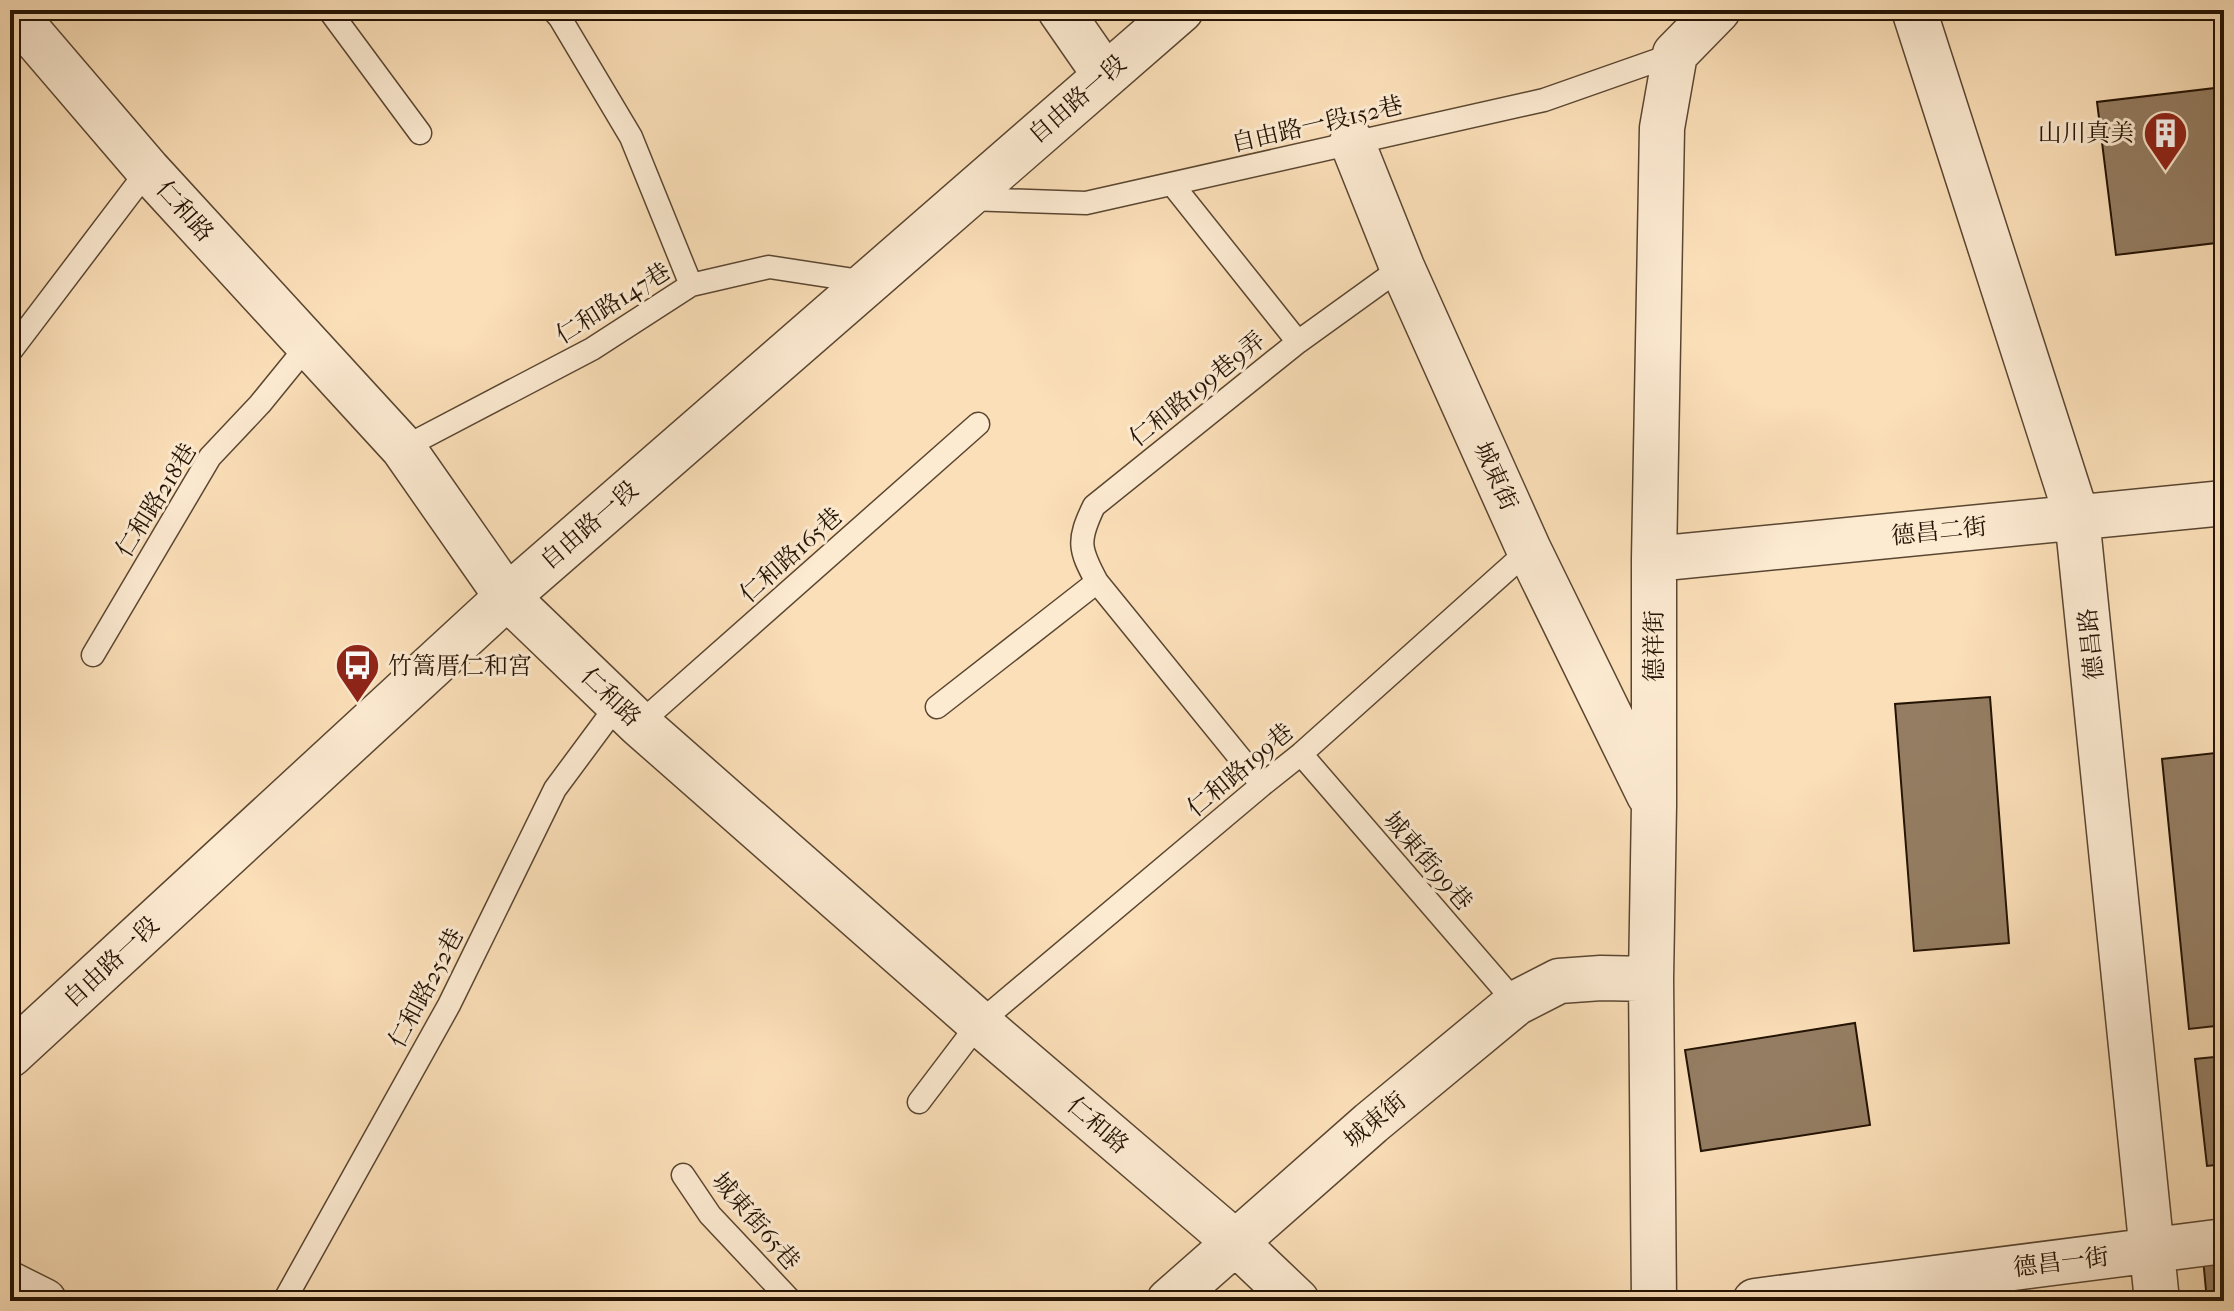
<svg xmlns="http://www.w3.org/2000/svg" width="2234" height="1311" font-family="'IM FELL French Canon','Noto Serif TC',serif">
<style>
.building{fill:#947d62;stroke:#241304;stroke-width:2}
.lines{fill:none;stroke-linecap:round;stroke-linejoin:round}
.lane-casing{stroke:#5a4631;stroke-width:25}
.street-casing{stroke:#5a4631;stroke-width:47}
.lane{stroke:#fcead1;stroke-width:22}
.street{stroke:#fcead1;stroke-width:44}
.labels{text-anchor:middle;stroke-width:6;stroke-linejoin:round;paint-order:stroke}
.street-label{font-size:24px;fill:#241304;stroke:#fcead1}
.poi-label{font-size:24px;fill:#241304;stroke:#fcead1;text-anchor:end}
</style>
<rect width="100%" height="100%" fill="#fbdfb8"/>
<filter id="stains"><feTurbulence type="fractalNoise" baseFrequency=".0025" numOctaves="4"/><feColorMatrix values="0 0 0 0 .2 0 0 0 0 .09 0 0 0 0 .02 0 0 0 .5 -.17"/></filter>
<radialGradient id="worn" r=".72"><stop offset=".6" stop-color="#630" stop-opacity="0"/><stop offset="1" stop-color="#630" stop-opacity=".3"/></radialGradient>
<path class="building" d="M2224,87V242L2116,255L2097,102Z
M1990,697L2009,943L1914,951L1895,704Z
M2224,752V1025L2189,1029L2162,759Z
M1855,1023L1870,1125L1701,1151L1685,1050Z
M2224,1056V1164L2207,1166L2195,1059Z
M2224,1256V1301H2207L2203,1258Z"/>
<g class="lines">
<defs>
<path id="lane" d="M329,10L420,133
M553,10L560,18L631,137L691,285
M1172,184L1298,342
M968,199L1086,203L1544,100L1675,54
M10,352L148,170
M403,448L592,349L691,285L769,267L867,282
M93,655L210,457L260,404L308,345
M937,707L1097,582
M639,724L978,424
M1301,754L1516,1003
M1262,785L1097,582C1079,549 1077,541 1094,506L1298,342L1402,267
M919,1102L979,1023L1262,785L1301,754L1529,550
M683,1175L710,1215L791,1301
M284,1301L449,1005L555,789L618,704"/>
<path id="street" d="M11,10L148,170L403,448L507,597L639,724L979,1023L1235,1242L1297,1301
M1060,10L1105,75
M1914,10L2077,517L2157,1301
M1352,142L1402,267L1529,550L1649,795
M1654,559L2224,503
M10,1055L507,597L1181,10
M10,1284L44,1301
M1169,1301L1371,1123L1516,1003L1559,981L1601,978L1651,979
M1654,1301L1651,979L1654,805V559L1662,128L1675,54L1718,10
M1755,1301L2224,1241"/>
</defs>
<use href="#lane" class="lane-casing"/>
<use href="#street" class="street-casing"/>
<use href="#lane" class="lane"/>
<use href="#street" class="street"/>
</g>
<defs>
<symbol id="building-pin" viewBox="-11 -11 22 30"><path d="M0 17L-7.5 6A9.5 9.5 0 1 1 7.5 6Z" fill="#8f2418" stroke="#fcead1"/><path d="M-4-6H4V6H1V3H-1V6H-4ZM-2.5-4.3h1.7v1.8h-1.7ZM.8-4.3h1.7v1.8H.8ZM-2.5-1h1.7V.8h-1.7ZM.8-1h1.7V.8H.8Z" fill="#fff"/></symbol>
<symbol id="bus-pin" viewBox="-11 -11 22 30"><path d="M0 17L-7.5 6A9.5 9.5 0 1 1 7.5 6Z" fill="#8f2418" stroke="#fcead1"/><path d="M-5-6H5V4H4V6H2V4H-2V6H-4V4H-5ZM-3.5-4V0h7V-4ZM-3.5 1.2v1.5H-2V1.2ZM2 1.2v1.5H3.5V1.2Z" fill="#fff"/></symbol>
</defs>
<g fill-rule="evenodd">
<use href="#building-pin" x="2140" y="108" width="51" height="69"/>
<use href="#bus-pin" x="332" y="640" width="51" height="69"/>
</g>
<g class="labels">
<g class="street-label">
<text transform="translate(1077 99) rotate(-41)" y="8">自由路一段</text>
<text transform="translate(1317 124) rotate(-13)" y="8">自由路一段152巷</text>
<text transform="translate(185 211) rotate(48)" y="8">仁和路</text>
<text transform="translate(613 303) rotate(-32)" y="8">仁和路147巷</text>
<text transform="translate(1197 389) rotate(-39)" y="8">仁和路199巷9弄</text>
<text transform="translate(1496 476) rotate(66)" y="8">城東街</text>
<text transform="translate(156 500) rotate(-58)" y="8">仁和路218巷</text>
<text transform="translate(589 525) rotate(-41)" y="8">自由路一段</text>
<text transform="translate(1939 531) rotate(-6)" y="8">德昌二街</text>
<text transform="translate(791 555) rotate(-42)" y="8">仁和路165巷</text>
<text transform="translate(2091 644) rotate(-96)" y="8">德昌路</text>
<text transform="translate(1654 646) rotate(-90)" y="8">德祥街</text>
<text transform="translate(611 697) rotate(44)" y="8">仁和路</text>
<text transform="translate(1240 770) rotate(-40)" y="8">仁和路199巷</text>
<text transform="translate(1428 861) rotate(49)" y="8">城東街99巷</text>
<text transform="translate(111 962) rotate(-43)" y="8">自由路一段</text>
<text transform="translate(426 988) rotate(-62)" y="8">仁和路252巷</text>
<text transform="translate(1375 1120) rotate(-40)" y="8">城東街</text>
<text transform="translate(1098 1125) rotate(41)" y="8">仁和路</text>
<text transform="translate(756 1221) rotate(49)" y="8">城東街65巷</text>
<text transform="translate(2061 1262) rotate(-7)" y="8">德昌一街</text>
</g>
<g class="poi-label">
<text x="2134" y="141">山川真美</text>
<text x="388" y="674" text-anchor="start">竹篙厝仁和宮</text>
</g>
</g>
<rect width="2234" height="1311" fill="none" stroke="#fbdfb8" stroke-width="40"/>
<rect x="12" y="12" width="2210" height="1287" fill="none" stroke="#241304" stroke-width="4"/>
<rect x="20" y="20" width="2194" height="1271" fill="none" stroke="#241304" stroke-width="2"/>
<rect width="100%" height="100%" filter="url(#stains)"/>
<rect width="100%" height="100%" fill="url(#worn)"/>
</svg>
